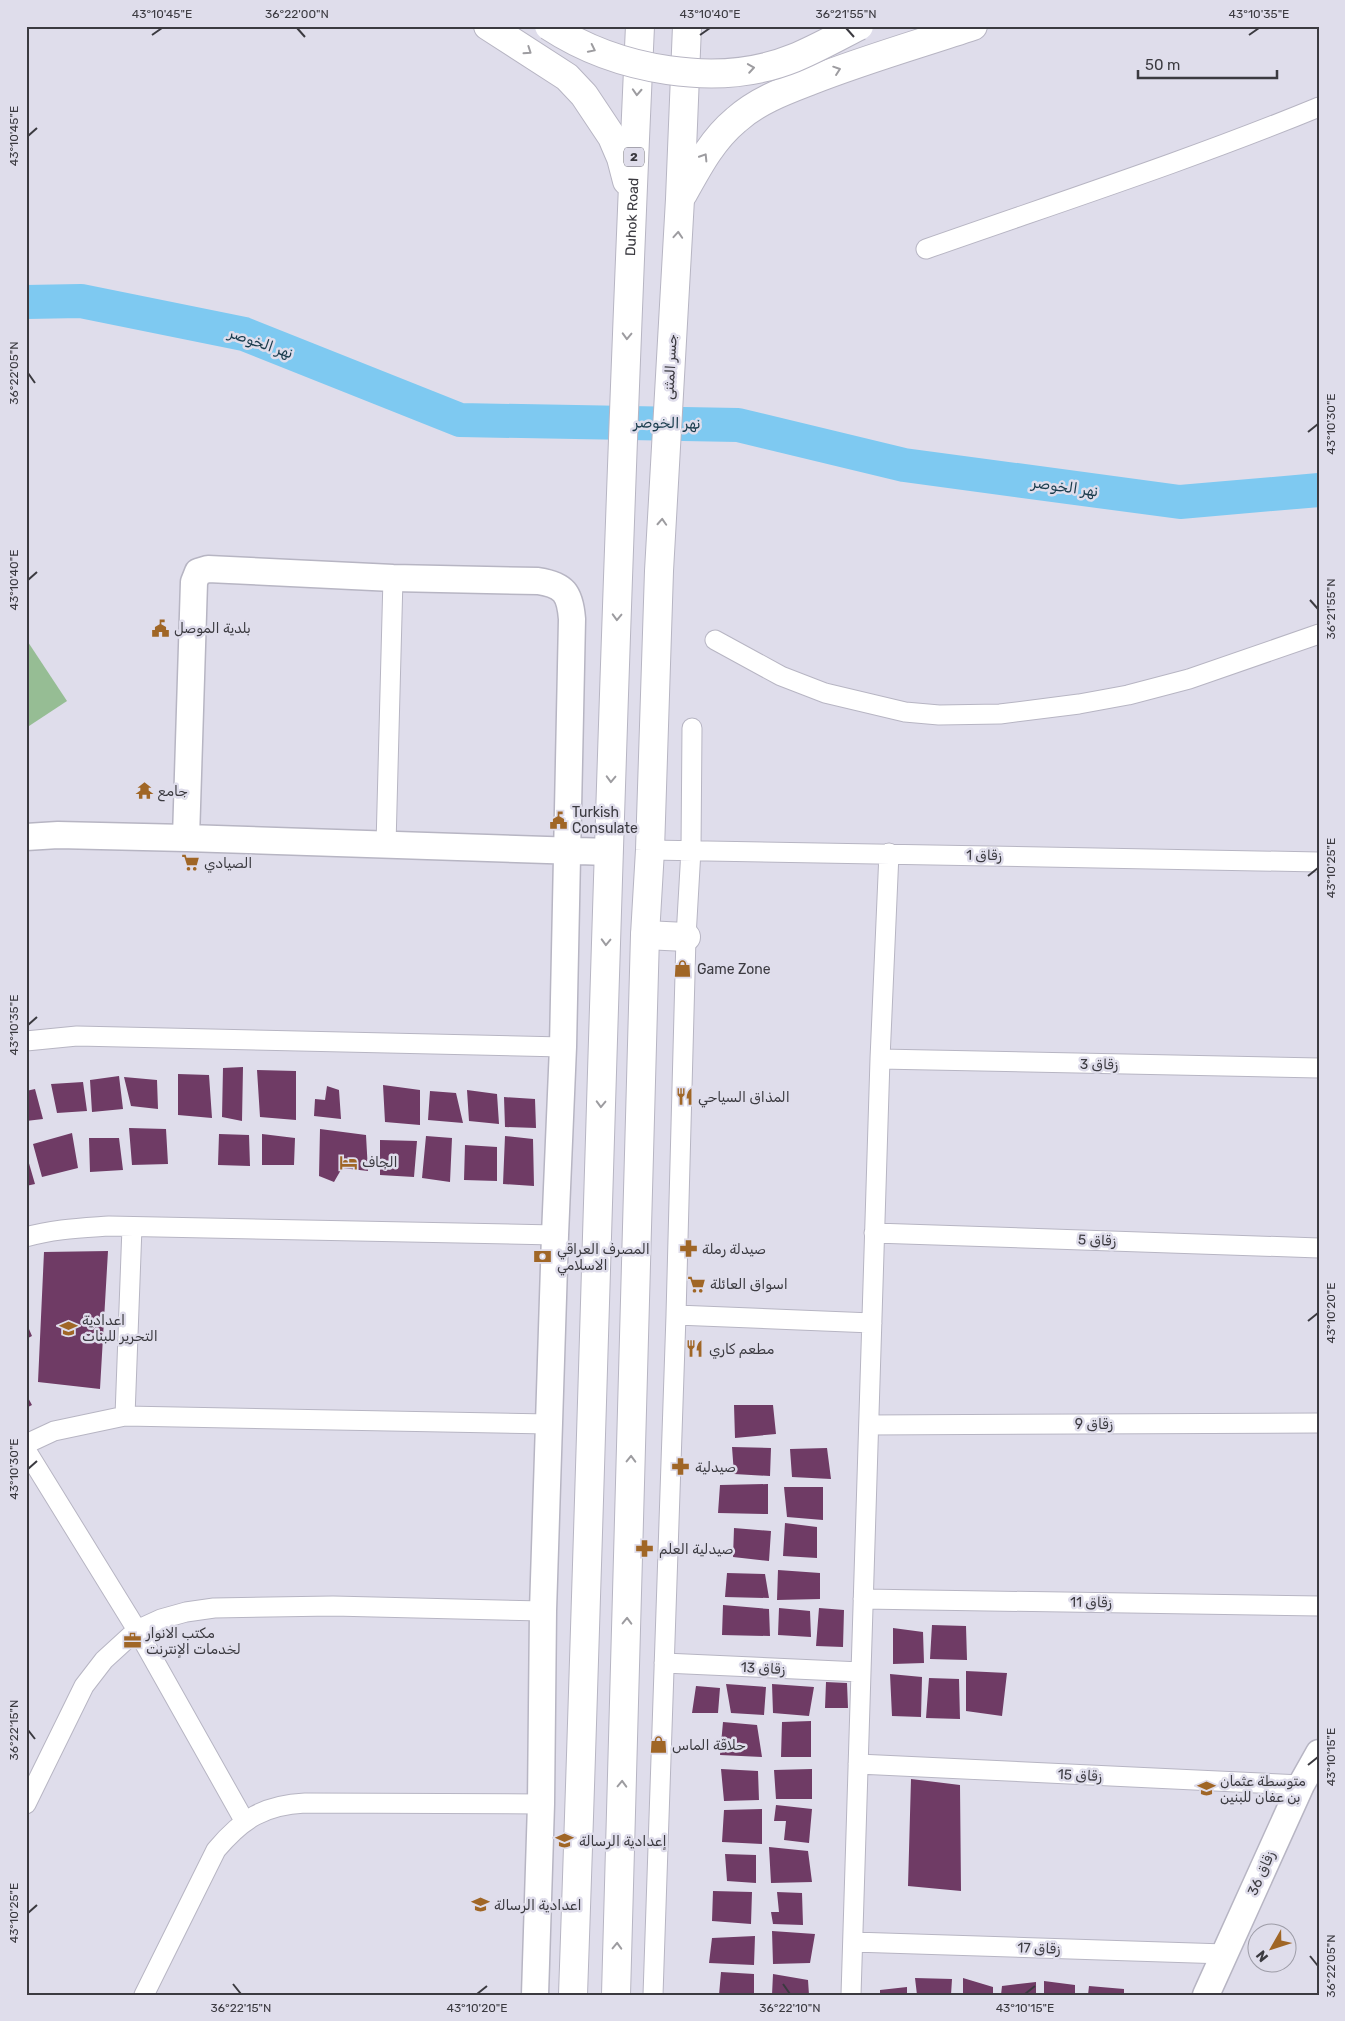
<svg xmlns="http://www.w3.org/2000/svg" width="1345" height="2021" font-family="Rubik,'Noto Naskh Arabic',sans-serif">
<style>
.green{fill:#96bd94}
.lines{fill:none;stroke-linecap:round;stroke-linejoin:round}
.river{stroke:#7ec9f1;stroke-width:34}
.building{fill:#6f3b65}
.street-casing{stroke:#b7b5c3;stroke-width:21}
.secondary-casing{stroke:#b7b5c3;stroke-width:29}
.highway-casing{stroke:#b7b5c3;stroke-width:30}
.street{stroke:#fff;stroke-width:19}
.secondary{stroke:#fff;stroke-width:26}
.highway{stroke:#fff;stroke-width:28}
.highway-bridge-casing{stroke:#b7b5c3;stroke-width:30;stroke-linecap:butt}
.highway-bridge{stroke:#fff;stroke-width:28}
.oneway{stroke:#9d9ca0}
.ticks{fill:none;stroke:#3b3a40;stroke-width:2}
.labels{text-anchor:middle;stroke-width:5;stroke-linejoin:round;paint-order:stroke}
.shield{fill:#dfddeb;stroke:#6c6b73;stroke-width:1}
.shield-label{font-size:12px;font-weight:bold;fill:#3b3a40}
.street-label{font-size:14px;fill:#3b3a40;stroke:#dfddeb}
.poi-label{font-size:14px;fill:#3b3a40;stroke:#dfddeb;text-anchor:start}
.water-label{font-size:15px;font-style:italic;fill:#193b4c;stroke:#dfddeb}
.neatline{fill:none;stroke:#3b3a40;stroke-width:2}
.ticks-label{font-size:12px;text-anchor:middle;fill:#3b3a40}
</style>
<rect width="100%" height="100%" fill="#dfddeb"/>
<path class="green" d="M26,639L67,701L26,728Z"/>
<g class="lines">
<path class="river" d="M26,302L81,301L244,334L460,420L738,425L904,465L1180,502L1319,490"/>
</g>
<path class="building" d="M243,1067L242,1121L222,1117L223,1068Z
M257,1070L296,1071V1120L260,1117Z
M178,1074L209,1075L212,1118L178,1115Z
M119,1076L123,1109L92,1112L90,1080Z
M124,1077L157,1080L158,1109L131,1106Z
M83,1082L87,1111L57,1113L51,1084Z
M383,1085L420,1090V1125L385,1122Z
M327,1086L339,1090L341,1119L314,1116L315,1099L325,1100Z
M35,1089L43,1119L26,1121V1091Z
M467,1090L497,1094L499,1124L469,1121Z
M430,1091L456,1093L463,1123L428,1120Z
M504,1097L535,1099L536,1128L505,1127Z
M129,1128L166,1129L168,1164L132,1165Z
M320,1129L366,1135L368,1171L342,1168L334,1182L319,1176Z
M72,1133L78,1168L42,1177L33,1144Z
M219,1134L249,1135L250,1166L218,1165Z
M262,1134L295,1138L294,1165H262Z
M426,1136L452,1138L450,1182L422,1178Z
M505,1136L533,1139L534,1186L503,1184Z
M89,1138H119L123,1170L90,1172Z
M380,1140L417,1141L414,1177L380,1175Z
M465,1145L497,1147V1181L464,1180Z
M26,1153L35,1184L26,1186Z
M108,1251L100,1389L38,1382L44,1252Z
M26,1322L32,1336L26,1339Z
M26,1394L32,1405L26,1408Z
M734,1405H773L776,1434L735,1438Z
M732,1447L771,1448L770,1476L734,1474Z
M827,1448L831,1479L792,1477L790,1449Z
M768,1484V1514L718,1513L720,1485Z
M784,1487H823V1520L787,1517Z
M785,1523L817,1527V1558L783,1556Z
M734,1528L771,1531L769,1561L733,1557Z
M778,1570L820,1573V1599L777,1600Z
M727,1573L765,1574L769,1598L725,1597Z
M723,1605L769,1609L770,1636L722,1635Z
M779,1608L810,1611L811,1637L778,1635Z
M819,1608L844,1610L843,1647L816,1646Z
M932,1625L966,1626L967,1660L930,1659Z
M893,1628L923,1632L924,1663L893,1664Z
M966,1671L1007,1673L1002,1716L966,1711Z
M890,1674L922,1677L921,1717L892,1716Z
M929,1678L959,1679L960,1719L926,1718Z
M826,1682L847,1683L848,1708H825Z
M726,1684L766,1687L764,1715L731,1713Z
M772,1684L814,1687L809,1716L773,1713Z
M696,1686L720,1688L718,1713H692Z
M811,1721V1757H781L782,1722Z
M723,1722L757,1725L762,1757L720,1755Z
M721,1769L758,1771L759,1800L724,1801Z
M812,1769V1799H776L774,1770Z
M911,1779L960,1785L961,1891L908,1886Z
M776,1805L812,1809L809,1843L784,1840L786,1821H774Z
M762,1809V1844L722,1842L724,1810Z
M769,1847L808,1851L812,1882L771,1883Z
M725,1854L756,1855V1883L727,1881Z
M713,1891L752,1892L751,1924L712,1921Z
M777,1892L802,1893L803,1925L773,1924L771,1912H779Z
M772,1931L815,1934L810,1963L773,1964Z
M755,1936L754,1965L709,1963L712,1938Z
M721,1972L754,1974V1995H719Z
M773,1974L808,1980L809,1995H772Z
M915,1978L952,1979L951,1995H917Z
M963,1978L993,1987V1995H963Z
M1044,1981L1075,1985V1995H1044Z
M1036,1982V1995H1001L1002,1986Z
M1089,1986L1124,1989V1995H1088Z
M907,1987V1995H880V1990Z"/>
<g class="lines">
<defs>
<path id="street" d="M926,249C1057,203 1190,160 1319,107
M715,640L781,676L825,693L905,712L939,715L1000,714L1079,704L1128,695L1189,679L1319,634
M386,845L393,578
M650,850L1319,862
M26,1041L77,1036L563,1047
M880,1059L1319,1068
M874,1233L1319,1248
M26,1237C53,1229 81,1228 109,1226L555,1235
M676,1315L872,1323
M125,1416L132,1227
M869,1425L1319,1423
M26,1444L54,1431L125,1416L549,1424
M26,1450L137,1630L245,1822
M863,1599L1319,1606
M664,1663L861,1672
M858,1764L1301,1785
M26,1804L84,1686L104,1660L127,1639L137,1630L161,1619L186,1612L214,1608L333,1606L543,1611
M853,1942L1225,1954
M144,1995L216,1850C242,1819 264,1805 305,1803L541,1804
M653,1995L676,1315L686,937L691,850L692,728
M851,1995L880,1059L889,853"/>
<path id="secondary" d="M26,837L58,835L186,838L609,852
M186,838L194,582L198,572L208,569L393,578L538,581C564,585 570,593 572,619L563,1047L555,1235L543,1611L541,1804L535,1995
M1206,1995L1301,1785L1319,1753"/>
<g id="highway">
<path d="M488,26L567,77L584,95L612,137L621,158L627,181"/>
<path d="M683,194C698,167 712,140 736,120C757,101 784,91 810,81C863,60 919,44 973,26"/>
<path d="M645,935L686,937"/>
<path id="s1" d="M573,1995C596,1339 610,682 640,26"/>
<path d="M616,1995L645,935L650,850L659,571L680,199L687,26"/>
</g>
</defs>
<use href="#street" class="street-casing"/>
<use href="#secondary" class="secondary-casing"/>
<use href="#highway" class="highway-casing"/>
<use href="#street" class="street"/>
<use href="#secondary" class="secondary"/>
<use href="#highway" class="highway"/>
<defs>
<path id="highway-bridge" d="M549,26C616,70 718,89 794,58C816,49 837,37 859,26"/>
</defs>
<use href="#highway-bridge" class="highway-bridge-casing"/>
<use href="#highway-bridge" class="highway-bridge"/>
</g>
<defs><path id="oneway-chevron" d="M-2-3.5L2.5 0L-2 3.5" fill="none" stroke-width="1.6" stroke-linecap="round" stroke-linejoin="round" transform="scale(1.25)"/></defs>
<g class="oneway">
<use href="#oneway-chevron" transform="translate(592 49) rotate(26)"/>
<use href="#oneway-chevron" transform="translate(528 51) rotate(34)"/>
<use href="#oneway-chevron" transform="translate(751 68) rotate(-9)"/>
<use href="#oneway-chevron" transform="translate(837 70) rotate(-19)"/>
<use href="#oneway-chevron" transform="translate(637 92) rotate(93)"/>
<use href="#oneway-chevron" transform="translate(704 157) rotate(-58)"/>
<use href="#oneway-chevron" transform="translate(678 235) rotate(-86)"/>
<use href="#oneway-chevron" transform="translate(627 336) rotate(92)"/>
<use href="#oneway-chevron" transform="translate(662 522) rotate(-87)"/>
<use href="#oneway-chevron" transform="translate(617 617) rotate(92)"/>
<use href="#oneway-chevron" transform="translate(611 779) rotate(92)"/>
<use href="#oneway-chevron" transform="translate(606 942) rotate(92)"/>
<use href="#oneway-chevron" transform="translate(601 1104) rotate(92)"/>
<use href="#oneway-chevron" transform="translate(631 1459) rotate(-89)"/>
<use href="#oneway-chevron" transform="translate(627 1621) rotate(-89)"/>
<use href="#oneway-chevron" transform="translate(622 1784) rotate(-88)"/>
<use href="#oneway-chevron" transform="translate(617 1946) rotate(-88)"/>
</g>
<path class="ticks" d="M297,28L305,37M846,28L854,37M152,35L162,28M700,35L710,28M1249,35L1259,28M28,136L37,128M28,373L35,383M1308,432L1318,424M28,580L37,572M1310,600L1318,609M1308,876L1318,868M28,1025L37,1017M1308,1321L1318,1313M28,1469L37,1461M28,1730L35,1739M1308,1765L1318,1757M28,1913L37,1905M1310,1956L1318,1966M233,1984L241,1994M783,1984L790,1994M477,1994L487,1986M1025,1994L1035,1986"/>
<defs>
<symbol id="civic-bare" viewBox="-9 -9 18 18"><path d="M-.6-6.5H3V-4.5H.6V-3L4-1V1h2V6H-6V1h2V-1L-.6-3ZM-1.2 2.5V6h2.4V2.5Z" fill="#a06626" stroke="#dfddeb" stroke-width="2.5" paint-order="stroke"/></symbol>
<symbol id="temple-bare" viewBox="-9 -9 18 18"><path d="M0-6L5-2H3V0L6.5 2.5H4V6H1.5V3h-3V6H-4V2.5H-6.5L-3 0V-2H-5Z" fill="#a06626" stroke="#dfddeb" stroke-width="2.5" paint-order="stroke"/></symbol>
<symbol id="supermarket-bare" viewBox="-9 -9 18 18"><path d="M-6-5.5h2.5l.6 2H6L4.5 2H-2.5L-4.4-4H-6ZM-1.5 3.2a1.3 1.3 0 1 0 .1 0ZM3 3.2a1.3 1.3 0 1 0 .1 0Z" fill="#a06626" stroke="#dfddeb" stroke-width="2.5" paint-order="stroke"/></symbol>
<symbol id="shop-bare" viewBox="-9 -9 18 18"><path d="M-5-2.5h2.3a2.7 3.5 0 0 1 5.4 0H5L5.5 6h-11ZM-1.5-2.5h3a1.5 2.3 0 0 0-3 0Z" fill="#a06626" stroke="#dfddeb" stroke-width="2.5" paint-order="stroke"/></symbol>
<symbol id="restaurant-bare" viewBox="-9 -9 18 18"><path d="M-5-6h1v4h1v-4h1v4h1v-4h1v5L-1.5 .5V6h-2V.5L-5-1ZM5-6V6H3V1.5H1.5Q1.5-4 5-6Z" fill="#a06626" stroke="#dfddeb" stroke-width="2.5" paint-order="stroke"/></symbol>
<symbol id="hotel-bare" viewBox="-9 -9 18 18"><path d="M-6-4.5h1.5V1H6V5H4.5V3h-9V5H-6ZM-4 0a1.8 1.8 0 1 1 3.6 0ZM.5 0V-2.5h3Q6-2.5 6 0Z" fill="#a06626" stroke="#dfddeb" stroke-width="2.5" paint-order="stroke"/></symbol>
<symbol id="pharmacy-bare" viewBox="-9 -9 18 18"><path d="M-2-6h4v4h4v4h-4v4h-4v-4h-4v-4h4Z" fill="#a06626" stroke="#dfddeb" stroke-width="2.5" paint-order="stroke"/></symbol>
<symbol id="bank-bare" viewBox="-9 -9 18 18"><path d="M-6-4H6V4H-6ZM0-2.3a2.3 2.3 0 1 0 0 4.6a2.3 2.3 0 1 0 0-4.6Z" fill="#a06626" stroke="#dfddeb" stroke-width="2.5" paint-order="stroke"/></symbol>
<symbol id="school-bare" viewBox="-9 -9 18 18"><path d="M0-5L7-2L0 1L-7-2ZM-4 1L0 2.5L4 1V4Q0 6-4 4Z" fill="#a06626" stroke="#dfddeb" stroke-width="2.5" paint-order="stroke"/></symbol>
<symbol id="office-bare" viewBox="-9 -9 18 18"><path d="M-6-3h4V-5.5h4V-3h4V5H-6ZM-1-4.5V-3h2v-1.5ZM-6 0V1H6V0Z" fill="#a06626" stroke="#dfddeb" stroke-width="2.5" paint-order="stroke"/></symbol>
</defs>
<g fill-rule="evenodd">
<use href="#civic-bare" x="148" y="616" width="25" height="25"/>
<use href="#temple-bare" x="132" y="778" width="25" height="25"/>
<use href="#civic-bare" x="546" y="808" width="25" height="25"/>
<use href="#supermarket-bare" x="178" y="850" width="25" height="25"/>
<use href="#shop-bare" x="670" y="956" width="25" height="25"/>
<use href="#restaurant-bare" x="672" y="1084" width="25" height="25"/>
<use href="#hotel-bare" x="336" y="1150" width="25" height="25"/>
<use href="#pharmacy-bare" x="676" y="1236" width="25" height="25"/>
<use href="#bank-bare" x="530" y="1244" width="25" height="25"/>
<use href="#supermarket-bare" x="684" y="1272" width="25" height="25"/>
<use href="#school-bare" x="56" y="1316" width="25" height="25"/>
<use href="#restaurant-bare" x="682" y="1336" width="25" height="25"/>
<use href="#pharmacy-bare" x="668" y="1454" width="25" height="25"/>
<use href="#pharmacy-bare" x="632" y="1536" width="25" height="25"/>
<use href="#office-bare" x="120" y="1628" width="25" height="25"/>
<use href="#shop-bare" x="646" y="1732" width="25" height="25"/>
<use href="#school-bare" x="1194" y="1776" width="25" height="25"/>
<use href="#school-bare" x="552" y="1828" width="25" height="25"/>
<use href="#school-bare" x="468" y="1892" width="25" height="25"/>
</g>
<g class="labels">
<rect class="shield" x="624" y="147.5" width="20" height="19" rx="4"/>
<g class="shield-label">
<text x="634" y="161">2</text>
</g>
<g class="street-label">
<text dy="5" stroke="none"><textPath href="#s1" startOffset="1779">Duhok Road</textPath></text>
<text transform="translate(670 367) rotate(-87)" y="5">جسر المثنى</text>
<text transform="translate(984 855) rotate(1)" y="5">زقاق 1</text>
<text transform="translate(1099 1064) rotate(1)" y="5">زقاق 3</text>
<text transform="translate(1097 1240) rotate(2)" y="5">زقاق 5</text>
<text x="1094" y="1429">زقاق 9</text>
<text transform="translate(1091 1602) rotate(1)" y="5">زقاق 11</text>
<text transform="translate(763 1668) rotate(3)" y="5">زقاق 13</text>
<text transform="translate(1080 1775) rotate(3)" y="5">زقاق 15</text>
<text transform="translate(1261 1873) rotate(-66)" y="5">زقاق 36</text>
<text transform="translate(1039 1948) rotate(2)" y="5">زقاق 17</text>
</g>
<g class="poi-label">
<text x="174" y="633">بلدية الموصل</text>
<text x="158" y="796">جامع</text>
<text x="572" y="817">Turkish<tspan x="572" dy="16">Consulate</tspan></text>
<text x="204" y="868">الصيادي</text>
<text x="697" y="974">Game Zone</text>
<text x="698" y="1102">المذاق السياحي</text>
<text x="362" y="1167">الجاف</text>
<text x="557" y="1254">المصرف العراقي<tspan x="557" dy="16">الاسلامي</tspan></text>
<text x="702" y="1254">صيدلة رملة</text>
<text x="710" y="1289">اسواق العائلة</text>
<text x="82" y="1325">اعدادية<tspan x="82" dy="16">التحرير للبنات</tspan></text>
<text x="709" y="1354">مطعم كاري</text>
<text x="695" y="1472">صيدلية</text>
<text x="659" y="1554">صيدلية العلم</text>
<text x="146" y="1638">مكتب الانوار<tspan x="146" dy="16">لخدمات الإنترنت</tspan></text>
<text x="672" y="1750">حلاقة الماس</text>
<text x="1220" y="1786">متوسطة عثمان<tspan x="1220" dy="16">بن عفان للبنين</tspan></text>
<text x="579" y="1846">إعدادية الرسالة</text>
<text x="494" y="1910">اعدادية الرسالة</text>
</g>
<g class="water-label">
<text transform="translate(261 343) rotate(19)" y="5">نهر الخوصر</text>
<text transform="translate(667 423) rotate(1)" y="5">نهر الخوصر</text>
<text transform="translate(1065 487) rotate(8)" y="5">نهر الخوصر</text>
</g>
</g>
<rect width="1345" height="2021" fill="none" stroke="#dfddeb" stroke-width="55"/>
<g transform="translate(1272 1948) rotate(231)"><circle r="24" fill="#dfddeb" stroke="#9d9ca7"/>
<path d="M0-4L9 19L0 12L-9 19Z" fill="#a06626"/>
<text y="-8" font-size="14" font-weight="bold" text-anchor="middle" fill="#3b3a40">N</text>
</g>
<path d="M1138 70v8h139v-8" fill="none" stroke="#3b3a40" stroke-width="2.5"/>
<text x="1145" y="70" font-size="15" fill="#3b3a40" stroke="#dfddeb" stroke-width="4" paint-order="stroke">50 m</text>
<rect x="28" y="28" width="1290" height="1966" class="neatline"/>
<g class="ticks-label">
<text x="162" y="18">43°10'45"E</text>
<text x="297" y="18">36°22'00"N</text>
<text x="710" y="18">43°10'40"E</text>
<text x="846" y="18">36°21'55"N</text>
<text x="1259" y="18">43°10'35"E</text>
<text transform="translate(14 136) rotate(-90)" y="4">43°10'45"E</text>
<text transform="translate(14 373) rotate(-90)" y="4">36°22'05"N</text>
<text transform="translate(1331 424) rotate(-90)" y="4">43°10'30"E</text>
<text transform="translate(14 580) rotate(-90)" y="4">43°10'40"E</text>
<text transform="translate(1331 609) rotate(-90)" y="4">36°21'55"N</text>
<text transform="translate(1331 868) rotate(-90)" y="4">43°10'25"E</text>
<text transform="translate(14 1025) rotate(-90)" y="4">43°10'35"E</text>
<text transform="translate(1331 1313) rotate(-90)" y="4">43°10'20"E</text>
<text transform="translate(14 1469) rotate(-90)" y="4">43°10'30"E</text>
<text transform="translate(14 1730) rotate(-90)" y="4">36°22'15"N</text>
<text transform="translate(1331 1757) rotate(-90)" y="4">43°10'15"E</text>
<text transform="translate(14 1913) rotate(-90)" y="4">43°10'25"E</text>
<text transform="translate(1331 1966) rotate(-90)" y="4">36°22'05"N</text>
<text x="241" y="2012">36°22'15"N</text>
<text x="477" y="2012">43°10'20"E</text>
<text x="790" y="2012">36°22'10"N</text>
<text x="1025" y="2012">43°10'15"E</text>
</g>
</svg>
